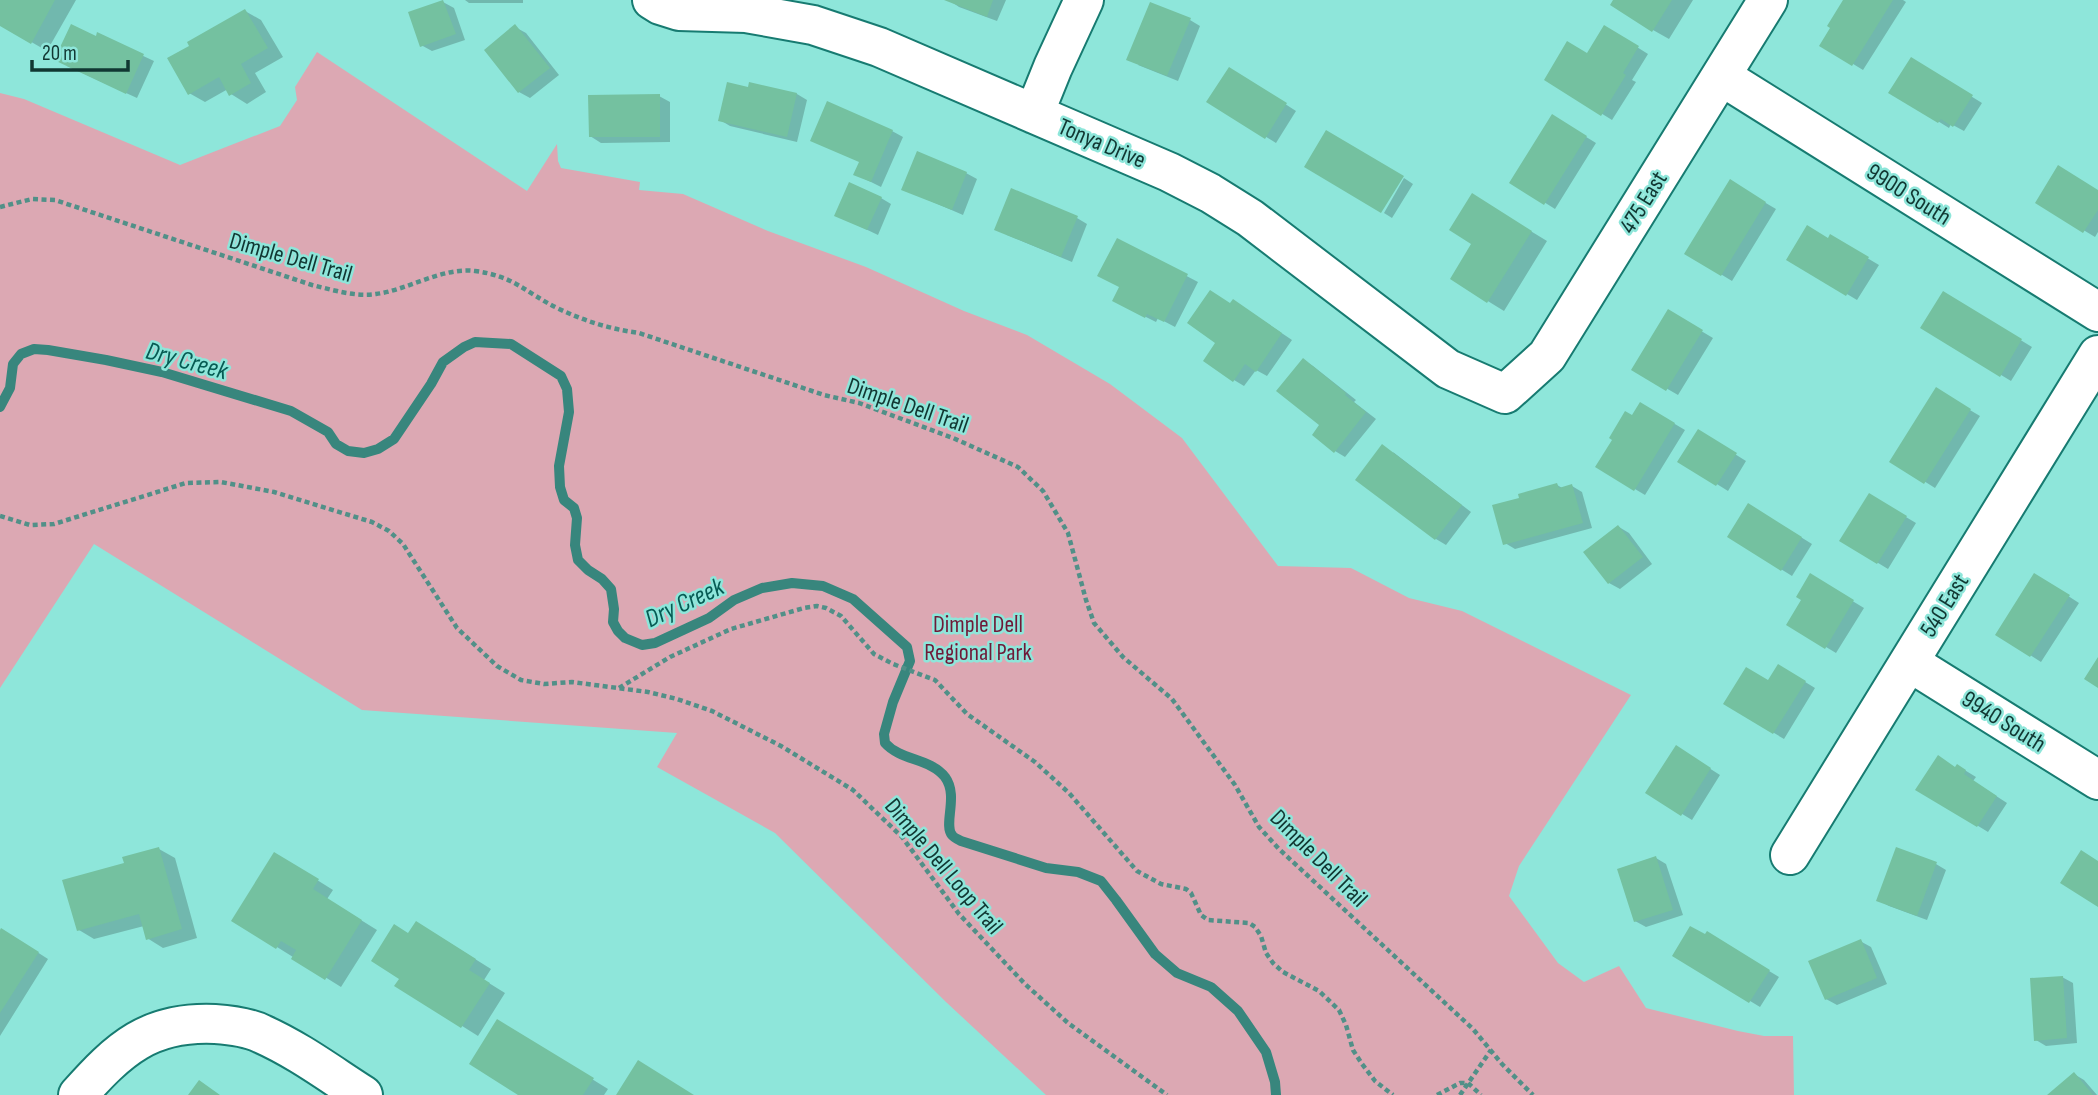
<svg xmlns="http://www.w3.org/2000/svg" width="2098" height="1095" font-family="'Sofia Sans Condensed',sans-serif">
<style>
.green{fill:#dca8b3}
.shadow{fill:#0003}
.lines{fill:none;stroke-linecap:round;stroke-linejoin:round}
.stream{stroke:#38867d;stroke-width:10}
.building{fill:#74c1a0}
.minor-casing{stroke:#177b71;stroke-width:42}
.path{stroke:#519088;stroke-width:4.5;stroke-dasharray:5 3.5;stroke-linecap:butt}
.minor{stroke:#fff;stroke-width:38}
.labels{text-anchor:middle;stroke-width:5;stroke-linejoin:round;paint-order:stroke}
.street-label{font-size:24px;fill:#113732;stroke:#8ee6da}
.park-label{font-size:24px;fill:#6f1937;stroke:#8ee6da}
.water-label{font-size:26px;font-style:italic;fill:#065b53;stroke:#8ee6da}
</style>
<rect width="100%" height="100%" fill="#8ee6da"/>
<path class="green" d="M317,52L527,191L557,144L558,161L561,168L640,182L639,190L683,194L768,231L866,267L964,311L1027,335L1110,384L1182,438L1278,566L1351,568L1409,598L1462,611L1631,695L1519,866L1509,896L1558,963L1584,982L1619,966L1646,1008L1738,1031L1764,1036H1793L1794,1095H1046L946,1002L775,833L657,767L677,733L362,710L94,544L0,688V93L24,99L180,165L280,126L297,100L295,87Z"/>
<path class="shadow" d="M0,0H76L47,51L0,24Z
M465,0H523V3H469Z
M949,0H1006L997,21L959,7Z
M1615,0H1693L1669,39L1653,30Z
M1845,0H1903L1906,2L1863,70L1822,45Z
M443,2L454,8L465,40L432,51L421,45Z
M245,11L261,20L283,57L255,73L266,92L247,104L231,94L228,89L205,102L189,93Z
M1190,20L1200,26L1178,81L1138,65Z
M515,27L526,33L559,75L530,98L519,92Z
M1605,27L1648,54L1632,80L1636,82L1612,120L1546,79L1587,55Z
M98,35L154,61L137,98L67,66Z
M1911,59L1982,103L1964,131L1951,124L1949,128L1891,92Z
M1240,75L1296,111L1276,143L1209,102Z
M750,89L797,94L807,100L797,142L730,126L720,120Z
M659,96L670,102V142L601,143L590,136Z
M1552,116L1596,143L1555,209L1512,182Z
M892,131L903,137L881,187L855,174L860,162Z
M966,173L977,179L963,215L903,189Z
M1404,178L1413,184L1392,218L1384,213Z
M1730,182L1776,209L1732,281L1686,253Z
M2098,192V232L2095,237L2037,202Z
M881,198L891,204L878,235L836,215Z
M1488,205L1547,241L1504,311L1452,279L1474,243Z
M1077,218L1087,224L1072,262L1007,235Z
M1830,236L1879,265L1857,300L1788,259L1829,240Z
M1118,240L1198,282L1175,327L1158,318L1156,322L1124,306Z
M1943,293L2032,347L2011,381L1922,327Z
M1231,305L1243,307L1292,340L1267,376L1256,370L1244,386L1234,380L1218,343Z
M1669,312L1713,338L1678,395L1633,369Z
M1303,360L1313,366L1356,400L1354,402L1376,419L1345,457L1335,451L1321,425Z
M1936,390L1980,416L1935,488L1892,461Z
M1641,404L1685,430L1645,495L1598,467Z
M1698,431L1746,461L1728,491L1680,461Z
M1393,452L1471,512L1446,545L1436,539Z
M1557,485L1564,489L1572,486L1582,492L1592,528L1515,549L1505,543L1521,499Z
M1869,495L1916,523L1888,569L1842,541Z
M1749,505L1812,544L1792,576L1729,537Z
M1619,527L1629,533L1652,564L1620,589L1609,583Z
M1811,576L1864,608L1836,653L1788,624L1803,600Z
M2045,581L2079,603L2041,662L1997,634Z
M1779,666L1815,688L1784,739L1726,704L1769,682Z
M1687,754L1720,775L1692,820L1648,793Z
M1958,766L1976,777L1973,781L2007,803L1988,832L1918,789Z
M159,849L175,858L197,938L163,948L147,938L144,926L94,939L79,930L126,864Z
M1656,858L1666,864L1683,915L1646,927L1635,921Z
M290,863L333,890L327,899L377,930L341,987L277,947Z
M1936,864L1946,870L1927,920L1889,906L1878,900Z
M432,932L491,969L484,980L505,993L478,1036L397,985L401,978L409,935Z
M0,933L12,936L48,959L0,1036Z
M1708,934L1779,977L1760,1007L1674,955L1706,937Z
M1860,941L1871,947L1887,984L1837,1005L1826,999Z
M2062,977L2073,983L2077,1043L2046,1046L2036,1040Z
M513,1030L608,1089L604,1095H521Z
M2074,1074L2084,1080L2097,1095H2050Z"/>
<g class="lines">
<path class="stream" d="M0,407L10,388L13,364L21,354L34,349L48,350L106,360L162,372L291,411L328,432L336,444L348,451L364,453L378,449L394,439L431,384L443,362L464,347L475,342L511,344L561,376L567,389L569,412L559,466L560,487L564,500L574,508L577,518L575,545L578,560L588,570L602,579L611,589L614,609L613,622L618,631L625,638L642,645L655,643L709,618L734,600L762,588L792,583L823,586L853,599L907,647L910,661L893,702L884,734L885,743C901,761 930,758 945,777C959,796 943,824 952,835C953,837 959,840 961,841L1046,868L1078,872L1101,881L1116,900L1155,954L1177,973L1211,987L1238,1011L1266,1052L1275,1082L1276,1095"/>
</g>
<path class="building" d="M0,0H55L31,44L0,26Z
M443,0L456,34L420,47L408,12Z
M944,0H993L987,17Z
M1613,0H1672L1652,32L1610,5Z
M1843,0H1893L1852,66L1819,46L1830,28L1827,26Z
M1150,2L1191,18L1167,76L1126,60Z
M245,9L268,48L241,64L251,83L229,96L219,77L188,95L167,58L189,46L187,42Z
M71,24L96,36L97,32L144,54L126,94L54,60Z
M515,24L550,68L518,93L484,50Z
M1604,25L1639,46L1623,73L1626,75L1601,116L1544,80L1567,41L1587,53Z
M1911,57L1973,95L1953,127L1941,119L1938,123L1888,93Z
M1229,67L1287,103L1265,139L1206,102Z
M727,82L748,87L749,82L797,93L787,137L718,121Z
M660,94V137H589L588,95Z
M827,101L893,130L871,182L853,175L859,162L810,141Z
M1552,114L1587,136L1544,205L1509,183Z
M1326,130L1404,176L1381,213L1304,167Z
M917,151L967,172L952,210L901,190Z
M2058,165L2098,190V210L2083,233L2035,203Z
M1730,179L1766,202L1721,276L1684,254Z
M849,182L882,197L867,230L834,216Z
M1011,188L1078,216L1061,257L994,230Z
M1472,193L1532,231L1487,303L1450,279L1471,244L1449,230Z
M1807,225L1828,238L1830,234L1869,257L1846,296L1786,260Z
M1117,238L1188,274L1164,322L1147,314L1145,318L1112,301L1119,287L1097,276Z
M1210,290L1230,303L1233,299L1282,333L1256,372L1245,364L1233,382L1203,361L1215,343L1187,323Z
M1943,291L2022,339L2000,377L1920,328Z
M1668,309L1703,330L1666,391L1631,370Z
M1303,358L1346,393L1345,395L1366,412L1334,453L1312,435L1319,425L1276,391Z
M1936,387L1971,409L1924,484L1889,462Z
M1640,402L1675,423L1634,491L1595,467L1612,440L1609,438L1625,411L1632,415Z
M1698,429L1737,453L1716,486L1677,462Z
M1382,444L1462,505L1435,540L1355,480Z
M1557,483L1559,488L1572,484L1583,523L1503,545L1492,505L1519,498L1518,494Z
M1869,493L1907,516L1877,564L1839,541Z
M1748,503L1802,537L1781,571L1727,537Z
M1618,525L1643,557L1608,584L1583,552Z
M1810,573L1854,600L1825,649L1786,625L1801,600L1796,597Z
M2034,573L2070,595L2030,657L1995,635Z
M2098,657V688L2084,679Z
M1778,664L1806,681L1773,734L1723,704L1746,667L1768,680Z
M1676,745L1711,768L1681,816L1645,793Z
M1938,755L1955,767L1957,764L1966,770L1964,774L1997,796L1977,827L1915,790Z
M159,847L182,929L146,940L139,914L77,931L62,880L124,863L122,857Z
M1896,847L1937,862L1917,916L1876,901Z
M2081,850L2098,861V907L2060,883Z
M274,852L319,879L313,889L362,920L325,980L291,959L296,950L281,941L276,949L231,921Z
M1656,856L1673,910L1634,922L1617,869Z
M416,921L476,959L469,970L490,983L461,1028L394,986L399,979L371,961L394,924L408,933Z
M1690,926L1705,934L1707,931L1770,970L1749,1003L1672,956Z
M1,928L39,952L0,1013V930Z
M1861,939L1877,978L1825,1000L1808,961Z
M2063,976L2067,1038L2034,1041L2030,978Z
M497,1019L594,1078L583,1095H518L469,1064Z
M638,1060L694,1095H616Z
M2074,1072L2093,1095H2047Z
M199,1080L220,1095H188Z"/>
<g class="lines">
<defs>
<path id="minor" d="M652,0L660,5L679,11L746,13L813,25L879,47L1169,172L1210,193L1250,218L1448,369L1505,394L1547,356L1768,0
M1721,76L2098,312
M1034,114L1053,67L1084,0
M1909,662L2098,780
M1790,855L2098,355
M78,1095C119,1049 149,1021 215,1024C230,1025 248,1027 262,1034C298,1050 330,1074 363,1095"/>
</defs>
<use href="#minor" class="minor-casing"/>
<path class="path" d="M0,207L32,199L55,200L312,285C333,290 355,297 376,294C408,290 442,267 475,271C514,276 525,292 557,308C584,321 610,329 639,333L824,395L859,403L953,438L1018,467L1043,491L1068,533L1086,600L1094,623L1123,657L1172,699L1235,785L1259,827L1279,849L1473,1029L1502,1064L1533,1095
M0,516L30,525L54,524L186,483L221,482L274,492L372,522L389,531L403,544L457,628L497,666L521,680L544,684L572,682L648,692L677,699L712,711L781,746L853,790L902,837L959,914L1025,984L1068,1023L1167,1095
M619,688L670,657L731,629L804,608L817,606L826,608L841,616L874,654L893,664L935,680L967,714L1035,762L1069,793L1137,871L1161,884L1186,889L1191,893L1201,915L1208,920L1249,923L1255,927L1261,936L1266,953L1273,963L1283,972L1319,991L1339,1010L1346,1025L1353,1050L1362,1064L1375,1081L1393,1095
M1437,1095L1460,1083H1468L1481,1095
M1460,1095L1491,1050"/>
<use href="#minor" class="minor"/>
</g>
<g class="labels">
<g class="street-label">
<text transform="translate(1102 143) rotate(23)" y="8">Tonya Drive</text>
<text transform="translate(1909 194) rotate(32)" y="8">9900 South</text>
<text transform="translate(1643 202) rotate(-58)" y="8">475 East</text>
<text transform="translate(291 257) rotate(16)" y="8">Dimple Dell Trail</text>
<text transform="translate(908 405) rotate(19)" y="8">Dimple Dell Trail</text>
<text transform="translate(1944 605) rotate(-58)" y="8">540 East</text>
<text transform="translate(2004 721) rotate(32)" y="8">9940 South</text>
<text transform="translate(1319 858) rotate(45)" y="8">Dimple Dell Trail</text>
<text transform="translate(944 866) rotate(50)" y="8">Dimple Dell Loop Trail</text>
</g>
<g class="park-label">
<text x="978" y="632">Dimple Dell<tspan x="978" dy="28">Regional Park</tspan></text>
</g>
<g class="water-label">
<text transform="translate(187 360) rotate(15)" y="9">Dry Creek</text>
<text transform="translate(684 602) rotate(-25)" y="9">Dry Creek</text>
</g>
</g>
<path d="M32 60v10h96v-10" fill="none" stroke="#113732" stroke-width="3.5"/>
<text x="42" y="60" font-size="21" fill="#113732" stroke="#8ee6da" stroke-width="5" paint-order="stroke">20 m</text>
</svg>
